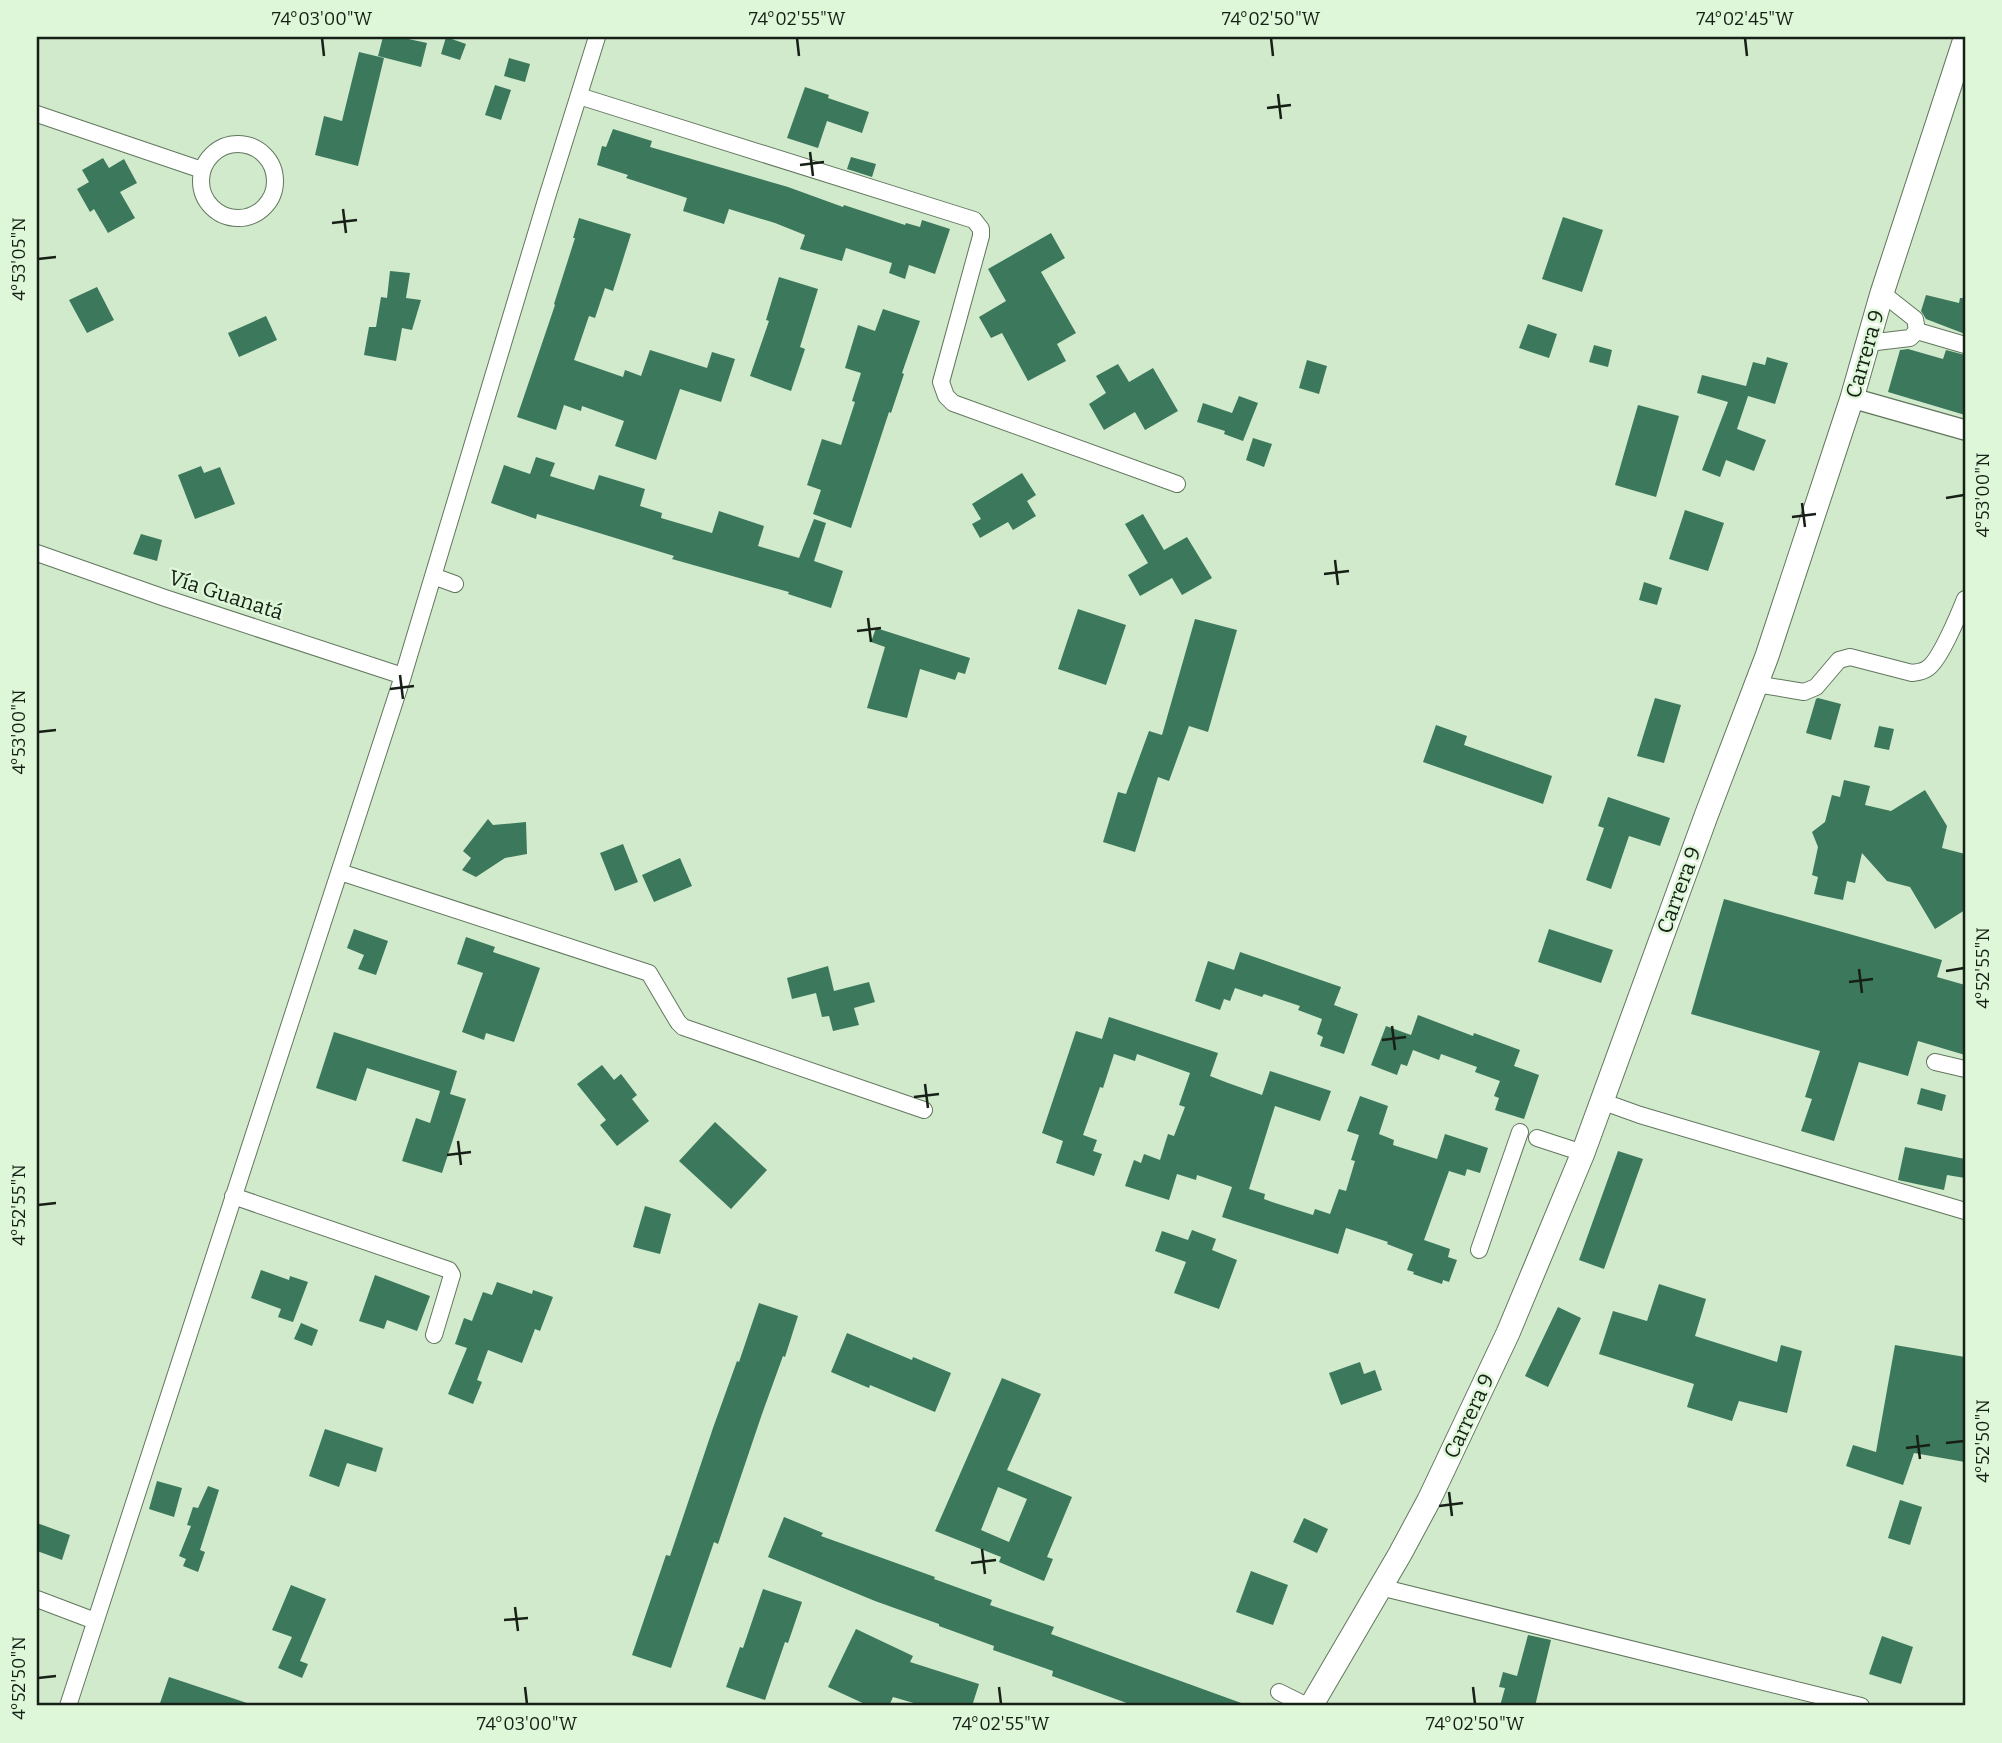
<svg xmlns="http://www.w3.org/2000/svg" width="2002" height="1743" font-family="Bitter,serif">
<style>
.building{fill:#3b785c;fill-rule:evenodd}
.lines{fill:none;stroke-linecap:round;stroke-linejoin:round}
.minor-casing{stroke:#61775d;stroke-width:18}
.tertiary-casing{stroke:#61775d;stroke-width:22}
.secondary-casing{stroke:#61775d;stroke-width:25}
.minor{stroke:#fff;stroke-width:16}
.tertiary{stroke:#fff;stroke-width:19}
.secondary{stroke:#fff;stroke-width:23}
.ticks{fill:none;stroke:#172016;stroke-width:2.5}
.labels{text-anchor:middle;stroke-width:5;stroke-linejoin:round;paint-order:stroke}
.street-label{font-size:21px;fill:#172016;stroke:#def7d9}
.neatline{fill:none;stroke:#172016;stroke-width:2.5}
.ticks-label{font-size:18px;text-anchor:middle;fill:#172016}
</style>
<rect width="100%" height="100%" fill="#d1eacc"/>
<path class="building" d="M383,37H399L427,43L421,67L378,56Z
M446,37L466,44L460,60L441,54Z
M359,52L384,58L358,166L315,155L324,116L342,121Z
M509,58L530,64L525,82L504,76Z
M495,85L511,90L501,120L485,115Z
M805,87L829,95L828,98L869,112L862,133L827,121L818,148L787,138Z
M613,129L652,141L650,147L788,187L843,207L844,205L905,225L906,223L920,227L922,220L950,229L935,274L909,265L905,279L889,273L892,263L846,248L842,261L800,249L805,235L775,223L729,209L724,224L683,211L687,198L626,178L628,175L597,165L602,146L606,147Z
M851,157L876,164L872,177L847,169Z
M103,158L109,168L124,159L137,183L120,192L135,218L108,233L94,209L90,212L77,189L89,182L82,170Z
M1563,217L1603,230L1582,292L1542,279Z
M579,218L631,234L613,291L605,288L595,318L589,316L574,360L623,377L625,370L641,376L650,350L707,368L712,352L735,359L721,402L680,389L656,460L615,446L624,421L582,406L581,411L564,405L556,430L517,417L555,305L554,304L575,238H573Z
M1051,233L1065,258L1041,272L1076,333L1057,344L1066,361L1028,381L1002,333L991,338L979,317L1006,301L988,269Z
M390,271L410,273L406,298L421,300L412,330L402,328L396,361L364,355L369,327H376L381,297L387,298Z
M779,277L818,289L800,347L805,349L791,391L750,376L769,321L766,320Z
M97,287L114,320L87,333L69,300Z
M1926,295L1959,303L1960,298H1965V334L1926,319L1921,311Z
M883,309L920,321L902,373L904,374L891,413L889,412L851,528L813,514L821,490L807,485L822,439L841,445L855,402L852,401L861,373L845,368L858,325L875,331Z
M266,316L277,340L239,357L228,333Z
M1528,324L1557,334L1549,358L1519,348Z
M1594,345L1612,350L1608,367L1589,362Z
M1908,349L1943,359L1946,350L1965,355V415L1888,392L1900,350Z
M1767,357L1788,363L1775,404L1748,396L1737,429L1766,440L1754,471L1726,460L1720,477L1702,470L1728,402L1697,393L1702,375L1746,386L1753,362L1765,365Z
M1307,360L1327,366L1319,394L1299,388Z
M1118,364L1129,382L1153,368L1178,411L1145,430L1135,412L1104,430L1089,404L1106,393L1096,376Z
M1239,396L1258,403L1243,441L1224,434L1225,431L1197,422L1203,403L1232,413Z
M1638,405L1679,416L1656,497L1615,485Z
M1253,438L1272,444L1264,467L1246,460Z
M536,457L555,463L550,476L594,490L599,475L645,489L640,506L662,513L661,518L712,533L719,511L764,526L758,546L799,558L814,519L826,523L814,561L843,571L831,608L788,594L789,592L672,559L674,556L537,514L536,519L491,503L504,465L530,474Z
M201,466L204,473L220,467L235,504L195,519L178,475Z
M1022,473L1036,495L1027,501L1036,516L1013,530L1008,522L980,538L972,524L981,519L972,504Z
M1685,510L1724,523L1708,571L1669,559Z
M1143,514L1164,550L1187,537L1212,578L1182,595L1172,578L1140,596L1128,575L1148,563L1125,524Z
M141,534L162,540L157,561L133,554Z
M1644,582L1662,588L1657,605L1639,600Z
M1078,609L1126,625L1106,685L1058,669Z
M1195,619L1237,630L1208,732L1189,726L1169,781L1158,777L1135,852L1103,842L1118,792L1126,794L1149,731L1162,735Z
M876,628L970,658L965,674L958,672L955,680L920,669L907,718L867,708L885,647L871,642Z
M1655,698L1681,705L1664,763L1637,756Z
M1818,698L1841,704L1831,740L1806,733L1816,699Z
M1436,725L1467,736L1464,745L1552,776L1543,804L1423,762Z
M1879,726L1894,729L1889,750L1874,747Z
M1844,780L1870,786L1865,805L1891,811L1925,790L1947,826L1942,848L1965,854V910L1935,929L1910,887L1887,881L1862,853L1855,883L1847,881L1843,900L1814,894L1818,877L1812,875L1818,847L1812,832L1825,822L1832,795L1840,797Z
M1608,797L1670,818L1660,846L1629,836L1611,889L1586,880L1604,828L1598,826Z
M488,819L493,825L526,822L527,854L505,858L476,877L462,870L471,858L463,851Z
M623,844L638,882L615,891L600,853Z
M680,858L692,886L654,902L642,875Z
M1724,899L1942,960L1937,977L1965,985V1055L1918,1041L1908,1076L1859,1062L1834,1141L1801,1131L1812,1099L1805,1097L1820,1051L1691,1014Z
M354,929L388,941L376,975L358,969L364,955L347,948Z
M1549,929L1613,950L1601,983L1538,962Z
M466,937L495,947L493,952L540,968L514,1042L486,1033L484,1040L462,1032L483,973L457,964Z
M1240,952L1341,987L1334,1005L1358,1014L1344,1054L1320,1046L1323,1037L1317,1034L1322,1019L1298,1010L1300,1006L1264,994L1262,997L1235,988L1230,1001L1224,999L1220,1010L1195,1001L1208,961L1234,970Z
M828,966L834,991L869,982L875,1002L854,1008L859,1025L833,1031L829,1016L822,1017L816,993L792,999L787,978Z
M1418,1015L1473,1036L1474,1033L1520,1050L1514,1066L1539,1075L1524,1119L1495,1110L1499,1098L1494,1096L1500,1081L1475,1072L1477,1067L1441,1054L1439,1060L1413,1050L1407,1066L1401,1064L1397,1075L1371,1065L1386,1026L1411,1035Z
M1109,1017L1218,1053L1210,1076L1228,1083L1262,1095L1270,1071L1331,1091L1320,1121L1275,1106L1249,1189L1265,1194L1264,1199L1275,1203L1313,1215L1315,1209L1330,1214L1339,1189L1346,1191L1355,1161L1351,1160L1359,1135L1347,1131L1360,1096L1388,1106L1379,1134L1394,1140L1393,1145L1437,1159L1445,1134L1488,1148L1480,1173L1467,1169L1465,1176L1449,1171L1424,1240L1450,1249L1448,1257L1457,1260L1449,1282L1443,1280L1442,1284L1413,1274L1414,1272L1407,1270L1413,1254L1387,1244L1388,1242L1346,1228L1338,1254L1222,1217L1232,1187L1197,1175L1196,1180L1177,1174L1169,1200L1125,1186L1134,1160L1141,1163L1144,1154L1160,1160L1168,1134L1174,1136L1185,1107L1179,1105L1190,1073L1137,1054L1135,1061L1114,1054L1103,1088L1100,1087L1083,1135L1097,1140L1093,1151L1102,1154L1094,1176L1056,1163L1063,1141L1042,1133L1076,1031L1102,1039Z
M334,1032L457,1071L450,1094L466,1099L442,1173L402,1161L416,1118L430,1123L440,1091L367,1068L356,1101L316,1088Z
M602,1065L614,1080L621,1074L637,1095L632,1099L649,1121L617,1146L600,1125L606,1120L577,1084Z
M1921,1088L1946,1095L1942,1111L1917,1104Z
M715,1122L767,1170L731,1209L679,1161Z
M1905,1147L1965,1159V1178L1947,1175L1944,1190L1898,1180Z
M1618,1151L1643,1159L1604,1269L1579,1260Z
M645,1206L671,1214L660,1254L633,1247Z
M1192,1230L1216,1239L1212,1250L1237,1260L1219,1309L1174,1293L1186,1262L1155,1251L1162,1231L1188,1240Z
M261,1270L289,1280L290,1276L308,1282L293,1322L278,1317L281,1309L251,1298Z
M375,1275L430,1296L417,1331L387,1320L384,1329L359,1321Z
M497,1282L532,1294L533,1290L553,1297L540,1331L535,1329L522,1363L488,1350L477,1380L482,1382L473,1404L448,1394L467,1348L455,1344L464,1318L472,1321L483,1292L492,1295Z
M1659,1284L1706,1299L1695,1336L1777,1362L1781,1345L1802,1351L1787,1413L1739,1401L1732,1421L1687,1407L1694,1384L1599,1354L1613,1311L1647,1321Z
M759,1303L798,1316L785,1357L783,1356L762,1414L718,1544L714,1542L671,1668L632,1655L666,1555L670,1556L713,1428L737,1361L739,1362Z
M1558,1307L1581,1318L1548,1387L1525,1376Z
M301,1323L318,1330L312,1346L294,1339Z
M847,1333L912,1360L913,1357L951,1373L935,1412L870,1385L869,1388L831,1372Z
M1895,1345L1965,1357V1462L1914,1453L1903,1485L1846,1466L1853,1445L1876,1452Z
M1360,1362L1364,1374L1375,1370L1382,1390L1341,1405L1329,1373Z
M1002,1378L1041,1394L1007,1470L1072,1497L1047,1557L1053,1559L1044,1581L999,1562L1001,1557L935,1531ZM998,1487L1027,1499L1009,1542L981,1530Z
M325,1429L383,1448L376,1472L347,1463L339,1487L309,1476Z
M157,1481L182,1488L174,1517L149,1509Z
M208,1486L219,1490L200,1550L205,1552L198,1572L183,1566L186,1559L179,1556L191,1526L187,1525L193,1507L198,1508Z
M1900,1500L1922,1507L1910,1545L1888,1538Z
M784,1517L823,1533L821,1536L935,1577L934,1579L992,1600L990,1605L1054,1627L1051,1634L1244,1704V1706H1135L1052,1676L1053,1671L993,1650L994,1646L939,1626V1624L875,1601L768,1557Z
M1304,1518L1328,1529L1317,1553L1293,1542Z
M37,1523L70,1535L62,1560L37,1551Z
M1251,1571L1288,1585L1273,1625L1236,1612Z
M291,1585L326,1599L300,1661L308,1664L302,1678L278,1668L292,1637L272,1630Z
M763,1589L802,1602L788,1643L785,1642L765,1700L726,1687L740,1647L743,1648Z
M856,1629L913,1656L910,1662L979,1684L972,1706H924L893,1697L889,1706H869L828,1687Z
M1528,1635L1551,1640L1535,1706H1500L1505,1688L1499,1687L1503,1672L1517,1676Z
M1882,1636L1913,1647L1901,1684L1869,1674Z
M169,1677L247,1703V1706H159Z"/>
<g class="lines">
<defs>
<path id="minor" d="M579,96L974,220L981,229V236L941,382L946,396L953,403L1177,484
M37,114L202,170
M201 181a37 37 0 1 1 74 0a37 37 0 1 1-74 0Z
M1882,293L1915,319L1917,331
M1917,331L1965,345
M1868,343L1910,338L1917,331
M37,553L165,598L403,676
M433,576L455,584
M1756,684L1804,692L1816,687L1839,660L1850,657L1912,673C1918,672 1923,672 1928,668C1940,660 1959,614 1965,599
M340,872L649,973L678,1022L683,1027L924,1110
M1935,1062L1965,1069
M1601,1101L1640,1115L1965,1211
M1537,1138L1583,1153
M233,1196L449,1270L452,1275L434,1335
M1479,1250L1520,1132
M1380,1587L1861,1706
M37,1599L95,1621
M1279,1692L1307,1706
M68,1706L403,676L547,197L597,37"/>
<path id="tertiary" d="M1852,398L1965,430"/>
<path id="secondary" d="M1311,1706L1400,1554L1429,1500L1508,1333L1583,1153L1706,816L1767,656L1852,398L1882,293L1965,39"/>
</defs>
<use href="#minor" class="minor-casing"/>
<use href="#tertiary" class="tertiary-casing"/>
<use href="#secondary" class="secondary-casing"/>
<use href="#minor" class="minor"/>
<use href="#tertiary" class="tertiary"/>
<use href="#secondary" class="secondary"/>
</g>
<path class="ticks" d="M322,38L324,56M797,38L799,56M1271,38L1273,56M1745,38L1747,56M1278,94L1281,119M1267,108L1291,105M810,152L813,176M800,165L824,162M343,209L346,233M332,223L357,220M38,259L56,257M1946,498L1964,495M1802,503L1805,527M1792,517L1816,514M1335,560L1338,585M1324,574L1349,571M868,618L871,642M857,631L881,628M400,675L403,699M390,689L414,686M38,732L56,730M1859,969L1862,993M1946,971L1964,968M1849,982L1873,979M1392,1026L1395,1050M1382,1040L1406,1037M925,1084L928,1108M914,1097L939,1094M458,1141L461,1165M447,1155L471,1152M38,1205L56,1203M1917,1435L1920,1459M1946,1443L1964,1441M1906,1448L1930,1445M1449,1492L1452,1516M1439,1506L1463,1503M982,1549L985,1574M971,1563L996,1560M515,1607L518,1631M504,1620L528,1618M38,1678L56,1676M525,1687L527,1704M999,1687L1001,1704M1473,1687L1475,1704"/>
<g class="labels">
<g class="street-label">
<text transform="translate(1865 354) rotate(-74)" y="7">Carrera 9</text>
<text transform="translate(226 595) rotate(18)" y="7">Vía Guanatá</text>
<text transform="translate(1679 890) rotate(-70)" y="7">Carrera 9</text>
<text transform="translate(1469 1416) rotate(-65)" y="7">Carrera 9</text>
</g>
</g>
<rect width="2002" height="1743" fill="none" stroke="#def7d9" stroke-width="77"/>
<rect x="38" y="38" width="1926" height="1666" class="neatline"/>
<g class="ticks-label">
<text x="322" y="25">74°03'00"W</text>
<text x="797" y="25">74°02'55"W</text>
<text x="1271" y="25">74°02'50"W</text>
<text x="1745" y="25">74°02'45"W</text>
<text transform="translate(19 259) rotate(-90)" y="6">4°53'05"N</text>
<text transform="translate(1983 495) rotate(-90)" y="6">4°53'00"N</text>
<text transform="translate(19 732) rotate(-90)" y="6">4°53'00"N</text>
<text transform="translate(1983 968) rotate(-90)" y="6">4°52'55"N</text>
<text transform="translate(19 1205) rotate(-90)" y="6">4°52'55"N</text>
<text transform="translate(1983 1441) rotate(-90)" y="6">4°52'50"N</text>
<text transform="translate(19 1678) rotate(-90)" y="6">4°52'50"N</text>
<text x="527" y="1730">74°03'00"W</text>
<text x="1001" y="1730">74°02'55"W</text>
<text x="1475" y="1730">74°02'50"W</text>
</g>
</svg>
